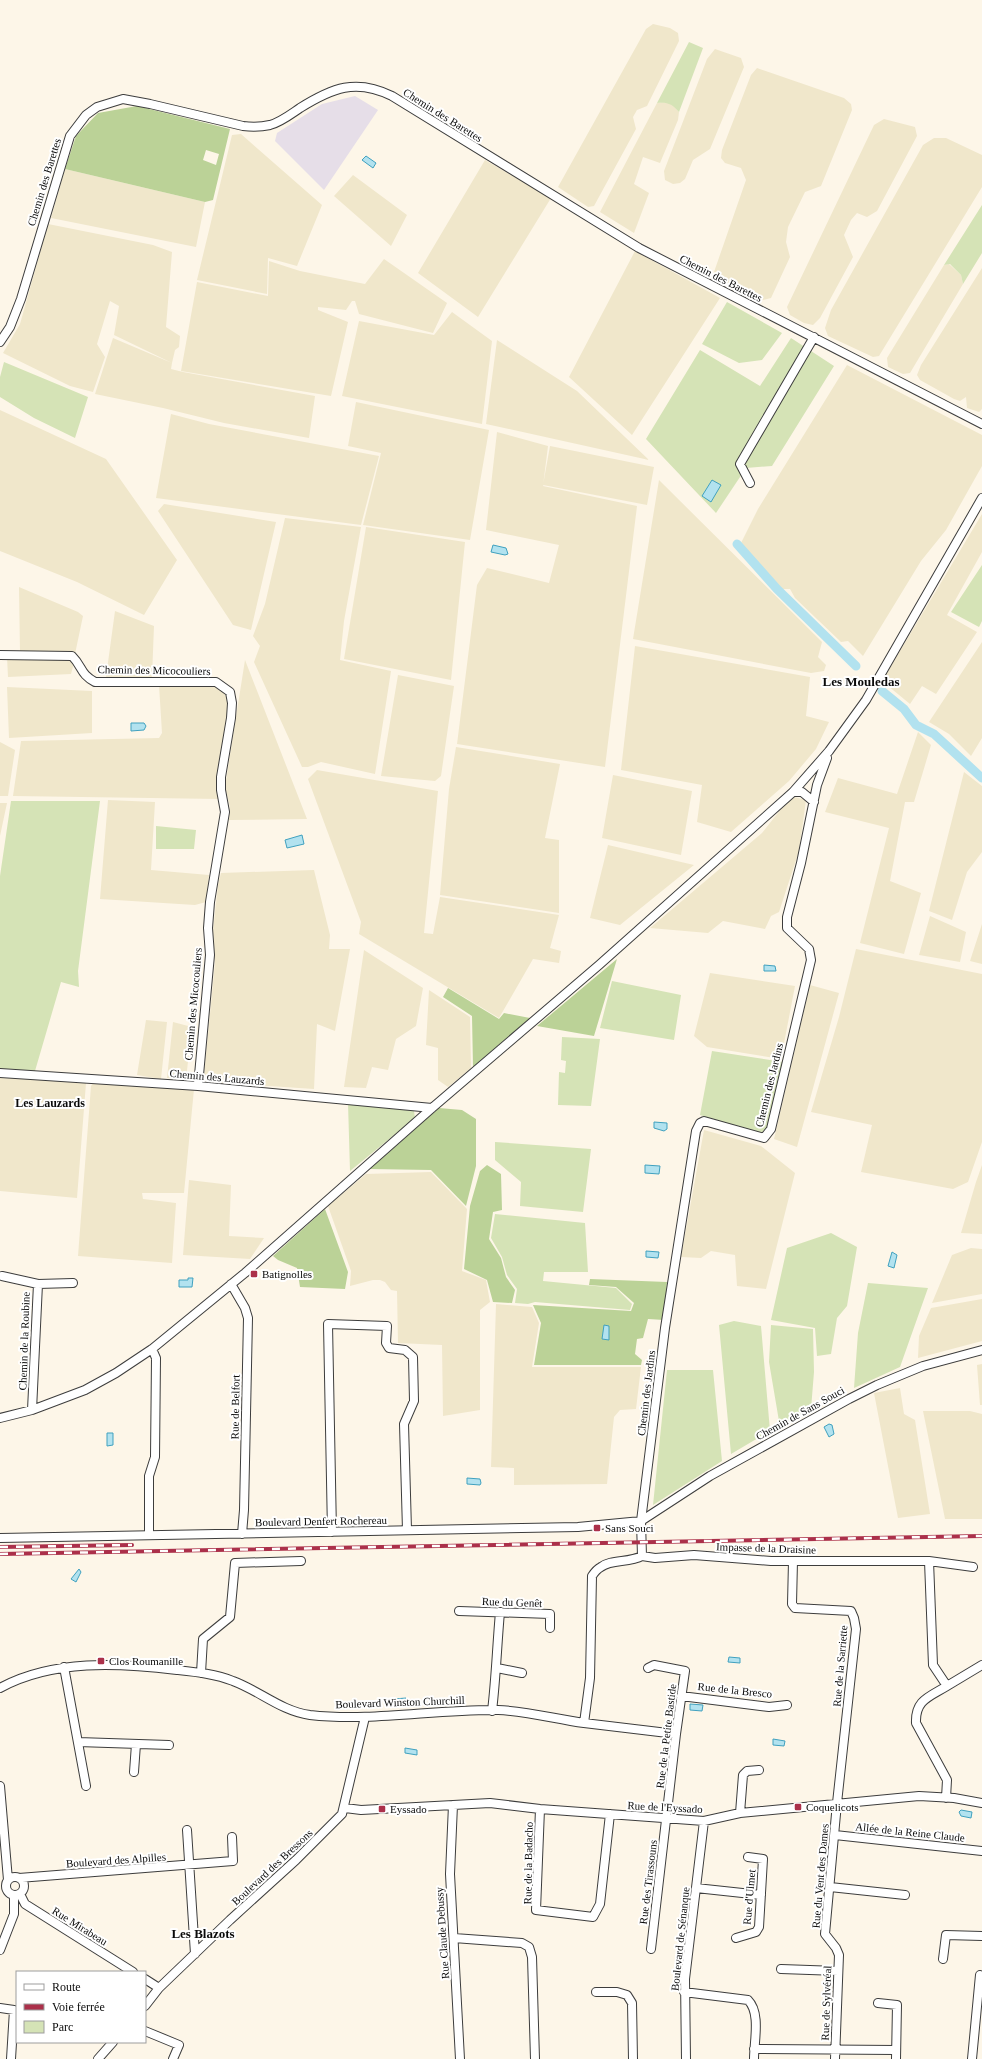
<svg xmlns="http://www.w3.org/2000/svg" width="982" height="2059" font-family="'Times New Roman',serif">
<style>
.industrial{fill:#e6dee8}
.farmland{fill:#f0e7cb}
.green{fill:#d5e3b6}
.forest{fill:#bbd297;fill-rule:evenodd}
.water{fill:#b2e2ef;stroke:#40a1bf}
.lines{fill:none;stroke-linecap:round;stroke-linejoin:round}
.canal{stroke:#b2e2ef;stroke-width:9}
.street-casing{stroke:#3d3d3d;stroke-width:10}
.street{stroke:#fff;stroke-width:8}
.rail-casing{stroke:#ab304a;stroke-width:4}
.rail{stroke:#fff;stroke-width:2.5;stroke-dasharray:8;stroke-linecap:butt}
.poi-dot{fill:#ab304a;stroke:#fff;stroke-width:1.5}
.labels{text-anchor:middle;stroke-width:4;stroke-linejoin:round;paint-order:stroke}
.street-label{font-size:11px;fill:#0a0a0a;stroke:#fff}
.poi-label{font-size:11px;fill:#0a0a0a;stroke:#fff;text-anchor:start}
.neighbourhood-label{font-size:12px;font-weight:bold;fill:#0a0a0a;stroke:#fff}
.quarter-label{font-size:13px;font-weight:bold;fill:#0a0a0a;stroke:#fff}
</style>
<rect width="100%" height="100%" fill="#fdf6e8"/>
<path class="industrial" d="M355,96L378,110L324,190L275,141L277,133L322,104Z"/>
<path class="farmland" d="M653,24L670,28L678,33L679,41L647,106L637,110L633,117L636,129L594,206L588,207L558,187L646,29Z
M715,49L741,58L744,67L710,149L693,160L685,179L680,183L673,184L665,180L664,171L707,59Z
M757,68L844,98L851,104L852,110L821,186L805,192L788,227L786,242L790,257L771,298L763,300L754,298L718,278L714,272L746,180L741,168L725,163L721,158L722,150L751,75Z
M666,102L672,104L679,112L678,120L660,163L643,157L634,184L649,193L634,233L600,212L657,103Z
M884,119L915,127L917,136L877,211L867,217L857,213L851,220L844,235L853,257L820,318L813,325L804,323L790,315L787,307L874,125Z
M241,134L322,205L297,266L268,258L267,294L197,280L232,135Z
M934,138H946L982,155V187L879,356L873,357L828,336L825,328L831,310L923,145Z
M485,160L551,198L478,317L418,273Z
M65,169L205,202L196,247L51,218Z
M353,175L407,215L391,246L334,196Z
M48,224L153,245L172,252L166,327L180,336L179,347L175,350L172,363L114,335L119,306L110,301L97,344L105,357L93,392L70,386L3,353L20,324Z
M635,251L720,298L632,435L569,377Z
M384,259L447,303L433,333L359,314L355,301H352L346,310L318,307V310L348,322L331,396L181,371L197,282L268,296L269,261L300,271L365,284Z
M949,264L961,275L963,284L910,373L903,374L888,367L887,358L944,265Z
M982,268V409L979,412L967,408L966,397L960,401L954,399L920,380L917,375L921,365Z
M452,312L492,341L482,424L342,396L359,321L434,335Z
M113,338L172,363L171,369L183,372L315,396L309,438L224,423L163,408L95,394Z
M497,340L577,391L649,460L486,424Z
M847,365L982,435V466L946,530L921,561L863,656L848,641L841,642L795,598L790,589H780L740,545L758,509Z
M356,402L489,430L470,540L363,525L381,453L348,446Z
M0,410L106,459L177,560L144,615L77,582L0,551Z
M171,414L209,424L379,456L361,525L156,498Z
M497,432L548,446L543,486L637,506L605,767L457,744L477,585L487,568L549,583L559,545L486,530Z
M550,446L654,467L647,505L543,485Z
M659,480L822,642L818,657L826,665L824,671L811,673L633,639Z
M164,504L276,522L251,630L233,625L158,511Z
M982,514V552L947,615L977,632L936,694L922,686L910,704L882,681Z
M285,518L361,527L344,621L340,660L391,671L375,774L321,762L308,767H302L254,662L260,646L253,636L265,604Z
M366,527L465,542L451,680L344,659Z
M19,587L78,612L83,616L75,654L20,652Z
M115,611L154,626L152,677H106Z
M982,642V738L971,756L949,734L929,722Z
M635,646L810,677L806,716L829,722L816,749L789,781L731,832L697,822L702,785L621,770Z
M7,657L68,659L74,663L71,674L8,677Z
M245,660L307,819L229,820L230,807L225,787Z
M398,675L454,686L441,776L435,781L381,776Z
M159,685H215L223,690L230,706L219,799L13,796L21,741L159,738L162,733Z
M7,687L92,691V733L9,738Z
M918,732L931,745L914,802H905L890,881L921,893L904,954L860,943L889,828L825,812L838,778L897,794Z
M0,742L15,750L8,796H0Z
M456,747L560,764L545,838L559,840V913L440,895L449,789Z
M317,770L438,791L424,933L433,934L440,897L559,915L550,948L561,951L559,963L533,959L499,1018L359,934L361,922L308,779Z
M964,772L982,786V852L967,872L952,920L929,911Z
M613,775L692,791L681,855L602,838Z
M794,797L806,800L799,851L779,912L771,916L765,929L723,921L708,933L650,928L762,833L781,809Z
M108,800L155,802L151,870L209,875L206,902L195,905L100,899Z
M0,803H7L0,836Z
M608,845L694,865L620,925L590,918Z
M314,870L330,935L329,949H350L335,1031L317,1024L314,1089L208,1082L204,1075L215,963L213,931L218,885L221,873Z
M930,916L966,932L960,962L919,955Z
M982,924V964L970,961Z
M856,949L982,974V1142L968,1182L953,1189L861,1172L872,1125L811,1112L839,1017Z
M364,950L423,988L416,1026L396,1039L388,1070L372,1067L366,1088L344,1087Z
M710,973L795,986L781,1059L707,1047L694,1036Z
M810,985L839,993L797,1147L774,1139Z
M429,990L470,1017L471,1068L448,1087L438,1080V1048L426,1045Z
M146,1020L167,1022L161,1079L137,1075Z
M173,1022L192,1027L186,1079L167,1078Z
M0,1077L86,1083L77,1198L0,1191Z
M94,1082L194,1089L184,1193H142L143,1199L176,1203L172,1263L78,1256L91,1086Z
M704,1130L761,1146L795,1173L766,1289L737,1286L735,1255L711,1251L701,1258L681,1257Z
M982,1165V1234L961,1233L976,1182Z
M431,1172L467,1209L462,1271L486,1280L490,1302L480,1310V1410L443,1416L442,1345L398,1343L397,1291L391,1290L385,1282L380,1280H373L350,1286L351,1271L328,1206L366,1174Z
M189,1180L231,1185L229,1236L264,1238L250,1259L183,1255Z
M971,1248L982,1249V1294L932,1303L952,1255Z
M982,1299V1341L918,1358L919,1336L931,1308Z
M496,1304L532,1307L539,1323L532,1367H641L636,1409L620,1410L614,1417L607,1484L514,1485V1468L491,1467Z
M982,1364V1405H980L977,1365Z
M900,1388L904,1414L915,1420L930,1514L898,1518L874,1393Z
M923,1411H970L982,1414V1519H945Z"/>
<path class="green" d="M689,42L703,48L679,112C672,104 668,102 657,103Z
M982,205V253L963,284L961,275L950,264L944,265Z
M727,302L782,333L762,360L739,363L702,344Z
M791,338L834,366L772,466L746,468L716,513L646,439L700,350L760,386Z
M4,362L88,397L75,438L34,418L0,397V377Z
M982,565V621L979,627L951,612Z
M11,801H100L78,971L79,987L61,982L35,1071L0,1069V876Z
M156,826L196,830L194,849H156Z
M612,981L681,995L674,1040L600,1028Z
M562,1037L600,1039L591,1106L558,1105L559,1072L565,1073L566,1061L561,1060Z
M712,1051L783,1062L767,1129L759,1134L700,1115Z
M348,1103L414,1111L415,1118L350,1171Z
M495,1142L591,1149L583,1212L520,1206L521,1182L495,1160Z
M495,1214L585,1223L588,1272H544L543,1281L616,1288L632,1304L630,1310L535,1302L528,1304L515,1303L517,1289L507,1275L502,1257L491,1238Z
M831,1233L857,1247L847,1306L837,1318L831,1354L817,1356L815,1328L771,1320L787,1248Z
M868,1283L928,1288L900,1367L854,1388L858,1333Z
M734,1321L761,1326L770,1431L731,1454L719,1325Z
M771,1325L813,1329L814,1372L811,1409L780,1427L769,1362Z
M667,1370H713L722,1461L653,1505Z"/>
<path class="forest" d="M137,106L230,129L213,200L205,202L65,169L76,136L98,113ZM206,150L219,154L216,165L203,160Z
M617,959L594,1036L537,1026Z
M448,988L499,1019L504,1013L530,1018L473,1067L472,1016L443,997Z
M439,1108L462,1110L476,1119V1166L466,1206L431,1170L370,1169Z
M487,1165L501,1174L502,1210L493,1212L489,1239L501,1258L506,1277L515,1290L512,1303L493,1302L487,1280L464,1269L470,1206L480,1171Z
M325,1209L348,1272L345,1289L300,1287L297,1268L278,1260L273,1256Z
M590,1279L667,1282L664,1320L648,1319L643,1338L637,1339L635,1354L642,1360L641,1365H534L541,1323L533,1305L631,1311L634,1303L616,1287L589,1285Z"/>
<path class="water" d="M366,156L376,163L373,168L362,160Z
M712,480L721,485L711,502L702,496Z
M493,545L506,548L508,554L505,555L491,552Z
M131,723H144L146,726L144,730L131,731Z
M302,835L304,844L287,848L285,840Z
M764,965L775,966L776,971H764Z
M654,1122L667,1123V1129L664,1131L654,1128Z
M645,1165L660,1166L659,1174L645,1173Z
M646,1251L659,1252L658,1258L646,1257Z
M892,1252L897,1255L894,1268L888,1266Z
M188,1278H193L192,1287H179V1280H188Z
M604,1325L609,1326V1340L602,1339Z
M829,1424L832,1425L834,1434L829,1437L824,1427Z
M107,1433H113V1445L107,1446Z
M467,1478L480,1479L481,1483L480,1485L467,1484Z
M79,1569L81,1572L76,1582L71,1579Z
M729,1657L740,1658V1663L728,1662Z
M406,1698V1704L394,1705V1699Z
M690,1704L703,1705L702,1711L690,1710Z
M773,1739L785,1741L784,1746L773,1745Z
M405,1748L417,1750V1755L405,1753Z
M961,1810L972,1812L971,1818L961,1816L959,1812Z"/>
<g class="lines">
<path class="canal" d="M737,544L777,589L856,666
M882,691L904,709L916,725L934,734L982,778"/>
<defs>
<path id="street" d="M0,342L10,327L21,299L70,136L86,115L97,107L123,99L150,104L243,126C252,127 261,127 270,125C281,122 291,114 300,108C332,88 356,78 392,96L639,248L982,424
M750,483L740,464L814,337
M0,655L72,656C83,667 80,674 95,682H216L230,692L232,703L231,718L221,777V790L225,812L210,902L208,928L210,955L198,1086
M793,792H802L814,802
M0,1073L198,1086L432,1108
M2,1276L38,1284
M231,1284L245,1308L248,1318L244,1510L242,1534
M32,1410L38,1284L73,1283
M0,1418L32,1410L85,1390L116,1373L152,1349L245,1273L432,1108L599,965L793,792L829,751L866,700L982,498
M332,1532L328,1324L387,1326L386,1343L389,1348L405,1350L413,1357L414,1401L404,1424L407,1530
M149,1535V1476L155,1457L156,1358L152,1349
M0,1538L578,1527L641,1521L710,1476L849,1399L877,1385L923,1366L982,1350
M642,1556L641,1521L665,1328L696,1131L700,1123L704,1121L764,1138L771,1129L811,960L809,949L787,928V917L801,863L817,785L827,758
M642,1556L655,1558L694,1555L771,1561H929L973,1567
M793,1561L792,1604L795,1608L851,1611L854,1618L856,1629L837,1803L825,1934L836,1948L839,1955L835,2059
M929,1561L933,1665L947,1686C929,1697 915,1700 916,1723L947,1780L946,1798
M459,1611L550,1614V1628
M64,1667L86,1786
M497,1668L522,1673
M648,1668L654,1665L685,1671L676,1734L651,1949
M201,1673L203,1639L230,1617L235,1563L301,1561
M947,1686L982,1665
M0,1688C53,1659 119,1663 177,1670C196,1672 216,1674 233,1681C260,1691 281,1711 310,1715C372,1722 435,1709 498,1710C527,1711 555,1719 584,1723L590,1678L592,1576C594,1573 597,1569 601,1567C611,1559 629,1563 642,1556
M681,1696L769,1707L787,1705
M492,1711C496,1678 497,1645 500,1612
M584,1723L676,1734
M78,1742L169,1745
M134,1772L136,1744
M0,1786L8,1880
M453,1805L450,1874L460,2059
M345,1808L361,1810L490,1803L540,1809L704,1821L740,1813L919,1796L954,1798L982,1803
M540,1809L536,1910L593,1917L600,1904L610,1814
M740,1813L743,1775L747,1771L759,1770
M187,1830L195,1954
M835,1835L982,1851
M6 1886a9 9 0 1 1 18 0a9 9 0 1 1-18 0Z
M19,1878L233,1861L232,1837
M830,1887L905,1895
M696,1888L761,1895
M20,1894L25,1904L133,1972
M454,1938L522,1943L529,1947L532,1957L535,2059
M736,1938L756,1932L759,1927L763,1859L748,1857
M0,1950L14,1914V1896
M943,1959L946,1935L982,1936
M781,1969L838,1971
M145,1979L159,1988
M596,1992H617L627,1995L632,2003L633,2059
M684,1992L748,2000C761,2013 754,2041 754,2059
M878,2003L897,2005L896,2059
M145,2006L159,1988L230,1920L296,1860L342,1814L365,1717
M0,2008L14,2010L11,2059
M145,2031L179,2045L173,2059
M754,2049L896,2050
M98,2059L113,2042
M686,2059L685,1979L704,1821
M972,2059L980,1975"/>
</defs>
<use href="#street" class="street-casing"/>
<use href="#street" class="street"/>
<defs>
<path id="rail" d="M0,1547L132,1545
M0,1554L982,1536"/>
</defs>
<use href="#rail" class="rail-casing"/>
<use href="#rail" class="rail"/>
</g>
<g class="poi-dot">
<rect x="250" y="1270" width="8" height="8" rx="2"/>
<rect x="593" y="1524" width="8" height="8" rx="2"/>
<rect x="97" y="1657" width="8" height="8" rx="2"/>
<rect x="794" y="1803" width="8" height="8" rx="2"/>
<rect x="378" y="1805" width="8" height="8" rx="2"/>
</g>
<g class="labels">
<g class="street-label">
<text transform="translate(443 115) rotate(32)" y="4">Chemin des Barettes</text>
<text transform="translate(44 182) rotate(-73)" y="4">Chemin des Barettes</text>
<text transform="translate(721 278) rotate(27)" y="4">Chemin des Barettes</text>
<text transform="translate(154 670) rotate(1)" y="4">Chemin des Micocouliers</text>
<text transform="translate(193 1004) rotate(-85)" y="4">Chemin des Micocouliers</text>
<text transform="translate(217 1077) rotate(5)" y="4">Chemin des Lauzards</text>
<text transform="translate(769 1085) rotate(-76)" y="4">Chemin des Jardins</text>
<text transform="translate(24 1341) rotate(-88)" y="4">Chemin de la Roubine</text>
<text transform="translate(646 1393) rotate(-83)" y="4">Chemin des Jardins</text>
<text transform="translate(235 1407) rotate(-89)" y="4">Rue de Belfort</text>
<text transform="translate(800 1413) rotate(-29)" y="4">Chemin de Sans Souci</text>
<text transform="translate(321 1521) rotate(-1)" y="4">Boulevard Denfert Rochereau</text>
<text transform="translate(766 1548) rotate(2)" y="4">Impasse de la Draisine</text>
<text transform="translate(512 1602) rotate(2)" y="4">Rue du Genêt</text>
<text transform="translate(840 1666) rotate(-85)" y="4">Rue de la Sarriette</text>
<text transform="translate(735 1690) rotate(6)" y="4">Rue de la Bresco</text>
<text transform="translate(400 1702) rotate(-2)" y="4">Boulevard Winston Churchill</text>
<text transform="translate(666 1736) rotate(-83)" y="4">Rue de la Petite Bastide</text>
<text transform="translate(665 1807) rotate(3)" y="4">Rue de l'Eyssado</text>
<text transform="translate(910 1832) rotate(6)" y="4">Allée de la Reine Claude</text>
<text transform="translate(116 1860) rotate(-4)" y="4">Boulevard des Alpilles</text>
<text transform="translate(528 1863) rotate(-89)" y="4">Rue de la Badacho</text>
<text transform="translate(272 1867) rotate(-43)" y="4">Boulevard des Bressons</text>
<text transform="translate(820 1876) rotate(-85)" y="4">Rue du Vent des Dames</text>
<text transform="translate(648 1882) rotate(-83)" y="4">Rue des Tirassouns</text>
<text transform="translate(749 1897) rotate(-85)" y="4">Rue d'Ulmet</text>
<text transform="translate(80 1926) rotate(32)" y="4">Rue Mirabeau</text>
<text transform="translate(442 1933) rotate(-94)" y="4">Rue Claude Debussy</text>
<text transform="translate(680 1939) rotate(-84)" y="4">Boulevard de Sénanque</text>
<text transform="translate(826 2003) rotate(-88)" y="4">Rue de Sylvéréal</text>
</g>
<g class="poi-label">
<text x="262" y="1278">Batignolles</text>
<text x="605" y="1532">Sans Souci</text>
<text x="109" y="1665">Clos Roumanille</text>
<text x="806" y="1811">Coquelicots</text>
<text x="390" y="1813">Eyssado</text>
</g>
<g class="neighbourhood-label">
<text x="50" y="1107">Les Lauzards</text>
</g>
<g class="quarter-label">
<text x="861" y="686">Les Mouledas</text>
<text x="203" y="1938">Les Blazots</text>
</g>
</g>
<rect x="16" y="1971" width="130" height="72" fill="#ffffff" stroke="#9d9d9d"/>
<rect x="24" y="1984" width="20" height="6" fill="#ffffff" stroke="#9d9d9d"/>
<text x="52" y="1991" font-size="12" fill="#0a0a0a">Route</text>
<rect x="24" y="2004" width="20" height="6" fill="#ab304a" stroke="#9d9d9d"/>
<text x="52" y="2011" font-size="12" fill="#0a0a0a">Voie ferrée</text>
<rect x="24" y="2021" width="20" height="12" fill="#d5e3b6" stroke="#9d9d9d"/>
<text x="52" y="2031" font-size="12" fill="#0a0a0a">Parc</text>
</svg>
